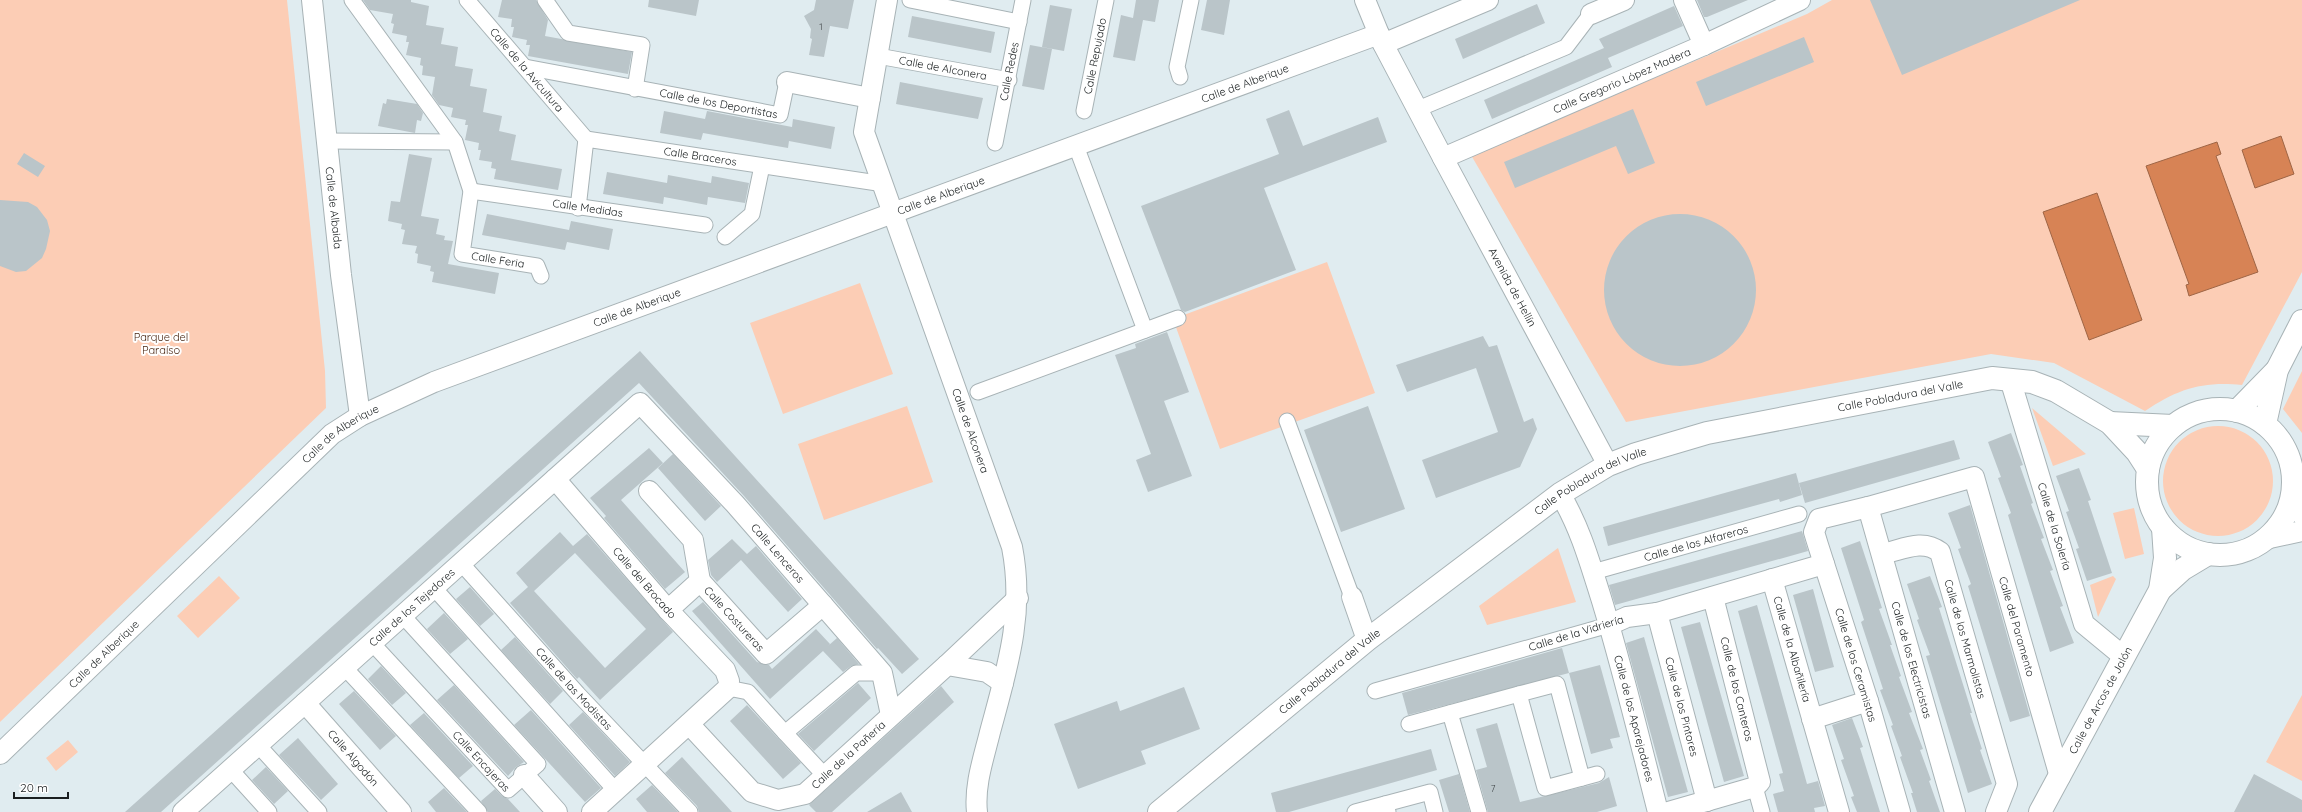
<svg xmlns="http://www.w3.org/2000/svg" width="2302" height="812" font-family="Quicksand,sans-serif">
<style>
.green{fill:#fccdb5}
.water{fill:#d78355;stroke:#9e6545}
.building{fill:#bac5c9;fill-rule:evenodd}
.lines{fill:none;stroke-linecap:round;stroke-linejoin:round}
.pedestrian-casing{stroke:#a8b3b6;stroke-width:17}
.minor-casing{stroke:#a8b3b6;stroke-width:22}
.tertiary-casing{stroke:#a8b3b6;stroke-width:24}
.pedestrian{stroke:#fff;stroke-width:15}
.minor{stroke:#fff;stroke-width:20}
.tertiary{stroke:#fff;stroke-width:22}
.labels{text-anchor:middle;stroke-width:4;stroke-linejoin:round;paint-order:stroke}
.number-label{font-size:9px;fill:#42484a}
.street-label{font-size:11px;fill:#1a1f20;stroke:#fff}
.park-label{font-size:11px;fill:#492713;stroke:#fff}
</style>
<rect width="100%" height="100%" fill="#e0ecf0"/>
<path class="green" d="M0,0H287L325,371L326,408L0,722Z
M1832,0H2302V272L2242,385C2202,381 2178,389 2145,411L2054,363L1991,354L1626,422L1471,155L1807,14Z
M1327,262L1375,393L1220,449L1173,319Z
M860,283L893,374L783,414L750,323Z
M2302,371V433L2283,409Z
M907,406L933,482L824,520L798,444Z
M2032,408L2086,454L2053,466Z
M2163 481a55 55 0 1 1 110 0a55 55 0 1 1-110 0Z
M2134,508L2144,554L2125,559L2113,513Z
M1558,548L1576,602L1487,625L1479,606Z
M219,576L240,598L198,638L177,616Z
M2113,576L2116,579L2098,617L2090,585Z
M2302,695V781L2266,762Z
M68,740L78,752L56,771L46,758Z"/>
<path class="water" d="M2281,136L2294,174L2255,188L2242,150Z
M2217,142L2221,154L2216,156L2258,272L2189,296L2186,285L2189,284L2146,166Z
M2097,193L2142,320L2089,340L2043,212Z"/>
<path class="building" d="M363,0H411V2L429,6L426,25L444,28L441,44L458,47L455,66L473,69L470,86L487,89L483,112L502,116L499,131L516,135L511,160L562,169L558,190L494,179L496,169L491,168L492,162L479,160L481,150H478L479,143L465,140L468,125H465L466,120L451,117L453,108L439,105L432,95L435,77L422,75L423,66L420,65L421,58L406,55L409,42H406L407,36L392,33L394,24L391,23L393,14L370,10Z
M502,0H536L548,20L545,36L632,52L628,74L528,56L530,45H526L527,40L512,37L514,27H511L512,19L498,17Z
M649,0H699L696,16L648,7Z
M816,0H854L848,29L830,26L824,57L809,55L812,39L810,38L811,29L804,16L814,10Z
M1136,0H1159L1155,22L1143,20L1135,61L1113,57L1121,15L1133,18Z
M1207,0H1230L1224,35L1201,30Z
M1697,0H1748L1707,17H1704Z
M1870,0H2080L1902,75Z
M1537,4L1545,23L1463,59L1455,39Z
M1050,5L1072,9L1064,51L1042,47Z
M1674,6L1683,26L1608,58L1612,67L1492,119L1484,100L1604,48L1599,39Z
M912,16L995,32L991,53L908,37Z
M1804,37L1814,62L1706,106L1696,82Z
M1030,45L1052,49L1044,90L1022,86Z
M900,82L983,98L978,119L896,104Z
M387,99L417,104L423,113L421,121L417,120L415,133L378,126L383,103L386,104Z
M1633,109L1655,163L1628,174L1616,146L1515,188L1504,162Z
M1289,110L1303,146L1378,117L1387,142L1264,188L1296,270L1185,312L1181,310L1141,206L1279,154L1266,119Z
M664,111L705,119L707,111L792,127L793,119L835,127L831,149L789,141L788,148L703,133L701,140L660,133Z
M24,153L45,166L38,177L17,164Z
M409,154L432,158L421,216L439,219L436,234L445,236L444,240L453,241L448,264L499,273L495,294L432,282L434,272L430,271L431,266L417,263L418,254L415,253L417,246L402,244L405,230L401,229L402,224L388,221L391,201L400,202Z
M607,172L667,183L668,175L711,183L712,176L749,183L745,203L708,197L707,205L664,197L663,204L603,194Z
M0,200L28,202L37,207L47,220L50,231L46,249L42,258L26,271L16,272L0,266Z
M487,214L569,230L571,221L613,229L609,250L567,242L565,250L482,235Z
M1604 290a76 76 0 1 1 152 0a76 76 0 1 1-152 0Z
M1167,332L1189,392L1164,401L1192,476L1148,492L1136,460L1151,454L1115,355L1136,348L1135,344Z
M1483,336L1489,347L1497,345L1524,422L1533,418L1537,429L1520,467L1436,498L1422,460L1498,432L1476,368L1407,392L1396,365Z
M640,351L919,659L902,674L878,648L877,649L744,496L639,383L161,812H125Z
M1368,406L1405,509L1341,532L1304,430Z
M2011,433L2023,465L2020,466L2033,503L2031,504L2044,538L2041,539L2053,570L2050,571L2063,606L2060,607L2074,643L2050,652L2008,515L2011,513L1998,478L2001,477L1988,442Z
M1954,440L1960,459L1805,503L1799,483Z
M649,448L663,463L621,500L685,572L665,589L604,518L606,516L590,498Z
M673,454L721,506L705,521L658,468Z
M2079,468L2091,500L2088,501L2112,573L2087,581L2076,549L2079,548L2066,512L2069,511L2056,476Z
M1796,473L1802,495L1780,502L1779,499L1608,546L1603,527Z
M1970,505L2030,716L2010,722L1968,586L1971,584L1958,549L1961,548L1948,513Z
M1802,531L1808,551L1615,605L1609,585Z
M560,532L573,546L587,534L673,632L600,700L579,677L577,679L510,603L528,587L516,573ZM575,553L646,629L605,668L534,591Z
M732,539L747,554L756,546L802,599L788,612L741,560L717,582L711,575L708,560Z
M1860,541L1882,608L1879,609L1892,645H1890L1901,676L1899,677L1912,712L1909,713L1923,749L1920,750L1931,780L1929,781L1940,812H1917L1911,793H1913L1900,757L1902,756L1891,726L1893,725L1880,690L1883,689L1861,622L1864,620L1841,548Z
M1930,576L1942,607L1939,608L1972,713H1970L1982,749L1980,750L1992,784L1968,793L1926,656L1930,655L1917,620L1919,619L1907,584Z
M470,587L494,614L480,626L456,599Z
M1813,589L1834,667L1815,672L1793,595Z
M703,602L757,662L769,665L772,669L816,629L830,644L828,646L837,638L859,664L851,666L843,672L823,651L770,699L692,611Z
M1757,605L1807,784L1818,781L1825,806L1814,808L1815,812H1778L1773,794L1784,791L1779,774L1783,773L1738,611Z
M444,613L468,639L450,654L427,629Z
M1700,622L1744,776L1724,782L1681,627Z
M515,637L563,691L550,704L501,650Z
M1644,637L1688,792L1668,797L1626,643Z
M1562,648L1569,673L1600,665L1620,737L1610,739L1613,748L1591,754L1569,673L1408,715L1402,693Z
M381,666L406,693L392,705L368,679Z
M858,683L871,698L814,751L798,734Z
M454,685L524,762L516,767L508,776L437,700Z
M941,686L954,702L832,812H816L809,805Z
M1184,687L1200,729L1141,751L1146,764L1078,789L1054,724L1117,701L1120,711Z
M354,691L396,736L380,750L339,704Z
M747,705L801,763L783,779L730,721Z
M531,710L601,788L585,802L514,725Z
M583,712L630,762L615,776L569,725Z
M424,713L473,766L459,778L410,725Z
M1852,718L1863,747L1860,748L1880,812H1857L1851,797L1854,796L1841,760L1844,759L1832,725Z
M1497,723L1520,802L1599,783L1609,777L1617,806L1597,812H1488L1476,770L1487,767L1476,729Z
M298,738L338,784L321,800L279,755Z
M1431,749L1437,770L1289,812H1276L1271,793Z
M682,757L732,812H699L697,806L665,773Z
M266,767L288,791L274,804L252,780Z
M1459,774L1470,812H1449L1439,780Z
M2254,774L2302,800V812H2234Z
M652,785L678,812H647L636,799Z
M444,788L467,812H436L428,802Z
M495,789L502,796L508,799L520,812H488L481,801Z
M901,792L912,812H867Z"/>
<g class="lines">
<defs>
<g id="pedestrian">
<path id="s1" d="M352,0L455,142L471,191L462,254L537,266L541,276"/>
<path id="s2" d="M467,0L586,139"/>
<path d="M545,0L568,33L642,45L635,89"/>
<path d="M910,0L1019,22"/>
<path id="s3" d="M878,56L1009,80"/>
<path id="s4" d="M525,67L780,115L787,82"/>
<path d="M1180,77L1177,67L1191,0"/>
<path d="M1418,109L1566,47L1591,14"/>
<path id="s5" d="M1084,111L1106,0"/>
<path d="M327,141L455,142"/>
<path id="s6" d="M995,143L1023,0"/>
<path d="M1076,146L1145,330"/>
<path id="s7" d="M471,191L705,225"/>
<path id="s8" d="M578,208L586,139L884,184"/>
<path d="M725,237L752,214L762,166"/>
<path d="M978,392L1178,318"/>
<path d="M1287,421L1352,597"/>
<path id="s9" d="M461,563L578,694L690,812"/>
<path id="s10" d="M1593,572L1799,514"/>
<path d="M434,588L616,791"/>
<path id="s11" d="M372,643L508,790L538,764L403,616"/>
<path d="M345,668L479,812"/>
<path d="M728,688L748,692L785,733"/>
<path d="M1375,691L1609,625"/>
<path d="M1519,694L1557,684L1582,778"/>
<path d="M1450,713L1479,812"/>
<path d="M1409,724L1519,694L1545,788L1597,774"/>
<path d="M258,745L319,812"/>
<path d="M231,770L269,812"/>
<path d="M825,776L785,733L856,673H882"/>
<path d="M1755,787L1762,812"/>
<path d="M1385,804L1430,792L1435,812"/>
<path d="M1355,812L1385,804L1388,812"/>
</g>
<g id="minor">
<path id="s12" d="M312,0L341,275L360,416"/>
<path id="s13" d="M887,0L864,132L1012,547C1025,613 1007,669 990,732C984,757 974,785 977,812"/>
<path id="s14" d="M1365,0L1383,44L1443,158L1608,465"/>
<path d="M1684,0L1704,45"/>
<path d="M1591,14L1624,0"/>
<path d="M1383,44L1488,0"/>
<path d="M787,82L870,98"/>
<path id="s15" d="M1443,158L1704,45L1800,0"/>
<path id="s16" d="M2010,379L2084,624L2124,657"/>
<path id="s17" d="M555,479L668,610L725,670L729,681L728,688L592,812"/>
<path d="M649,491L693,540L700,581L668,610"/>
<path id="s18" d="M1560,494C1580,527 1590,563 1602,601C1623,670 1640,741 1658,812"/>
<path d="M2291,497L2302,515"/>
<path id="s19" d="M1868,507L1955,812"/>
<path d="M2265,539L2302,531"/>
<path id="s20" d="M1882,554C1902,550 1922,538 1940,552L2007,784L1996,812"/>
<path id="s21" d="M1772,579L1839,812"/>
<path id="s22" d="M700,581L766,654L823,605"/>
<path d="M1352,597L1367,640"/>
<path id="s23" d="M1657,613L1707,801"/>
<path d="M1609,625L1627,617L1657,613L1824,564"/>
<path d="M947,665L1018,598"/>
<path id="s24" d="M305,703L401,812"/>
<path d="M1812,719L1868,701"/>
<path id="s25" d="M689,724L752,792L778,800L805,794L947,665L987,672L1003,683"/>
<path id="s26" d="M0,754L332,434L360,416L434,382L1379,34"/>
<path d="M524,775L557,812"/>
<path id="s27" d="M183,812L640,403L735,504L882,673L891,715"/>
<path d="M1668,812L1755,787L1760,782L1713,597"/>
<path id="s28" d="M1900,812L1868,701L1818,545L1814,532L1819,519L1868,507L1974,477L2060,777"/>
</g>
<g id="tertiary">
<circle cx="2220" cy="482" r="73"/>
<path d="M2237,411L2277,370"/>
<path d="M2110,423L2173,426"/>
<path d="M2265,424L2277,370L2302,321"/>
<path d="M2160,590L2183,569L2208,554"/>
<path id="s29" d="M1159,812L1367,640L1560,494L1608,465L1636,454L1707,433L1992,378L2032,382L2056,391L2110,423L2137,452L2148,469"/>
<path id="s30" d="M2040,812L2160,590L2165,558L2163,528"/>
</g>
</defs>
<use href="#pedestrian" class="pedestrian-casing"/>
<use href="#minor" class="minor-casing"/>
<use href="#tertiary" class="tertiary-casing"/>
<use href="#pedestrian" class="pedestrian"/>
<use href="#minor" class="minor"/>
<use href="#tertiary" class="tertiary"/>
</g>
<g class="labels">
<g class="number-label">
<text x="821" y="30">1</text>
<text x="1493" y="792">7</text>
</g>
<g class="street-label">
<text dy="4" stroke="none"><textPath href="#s5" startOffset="56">Calle Repujado</textPath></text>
<text dy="4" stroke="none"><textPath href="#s3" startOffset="66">Calle de Alconera</textPath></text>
<text dy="4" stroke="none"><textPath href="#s2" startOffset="92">Calle de la Avicultura</textPath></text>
<text dy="4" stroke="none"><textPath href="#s6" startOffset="73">Calle Redes</textPath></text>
<text dy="4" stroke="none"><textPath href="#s15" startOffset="195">Calle Gregorio López Madera</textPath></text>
<text dy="4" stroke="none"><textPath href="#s26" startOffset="1440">Calle de Alberique</textPath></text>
<text dy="4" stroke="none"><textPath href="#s4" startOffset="197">Calle de los Deportistas</textPath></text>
<text dy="4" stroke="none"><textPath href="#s8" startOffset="185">Calle Braceros</textPath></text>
<text dy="4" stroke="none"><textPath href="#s26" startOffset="1116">Calle de Alberique</textPath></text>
<text dy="4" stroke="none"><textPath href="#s12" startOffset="209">Calle de Albaida</textPath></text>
<text dy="4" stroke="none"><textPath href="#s7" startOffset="118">Calle Medidas</textPath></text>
<text dy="4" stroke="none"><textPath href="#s1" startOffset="327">Calle Feria</textPath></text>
<text dy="4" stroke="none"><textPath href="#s14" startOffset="323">Avenida de Hellín</textPath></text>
<text dy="4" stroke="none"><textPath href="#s26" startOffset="792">Calle de Alberique</textPath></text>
<text dy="4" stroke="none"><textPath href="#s29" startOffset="869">Calle Pobladura del Valle</textPath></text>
<text dy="4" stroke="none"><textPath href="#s13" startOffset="451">Calle de Alconera</textPath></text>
<text dy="4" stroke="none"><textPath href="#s26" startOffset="468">Calle de Alberique</textPath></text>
<text dy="4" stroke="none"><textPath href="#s29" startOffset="545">Calle Pobladura del Valle</textPath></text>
<text dy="4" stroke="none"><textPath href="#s16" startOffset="154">Calle de la Solería</textPath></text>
<text dy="4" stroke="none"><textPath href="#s10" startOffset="107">Calle de los Alfareros</textPath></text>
<text dy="4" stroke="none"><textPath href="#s27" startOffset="817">Calle Lenceros</textPath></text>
<text dy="4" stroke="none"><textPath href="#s17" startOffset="137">Calle del Brocado</textPath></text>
<text dy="4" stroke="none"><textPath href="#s27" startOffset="307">Calle de los Tejedores</textPath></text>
<text dy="4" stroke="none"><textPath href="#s22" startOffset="51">Calle Costureras</textPath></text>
<text dy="4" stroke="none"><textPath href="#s28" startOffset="623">Calle del Paramento</textPath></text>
<text transform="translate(1576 633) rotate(-17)" y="4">Calle de la Vidriería</text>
<text dy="4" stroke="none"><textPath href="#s20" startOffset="151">Calle de los Marmolistas</textPath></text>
<text dy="4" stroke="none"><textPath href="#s21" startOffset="73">Calle de la Albañilería</textPath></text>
<text dy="4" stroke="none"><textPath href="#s26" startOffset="144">Calle de Alberique</textPath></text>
<text dy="4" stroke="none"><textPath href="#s19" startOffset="159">Calle de los Electricistas</textPath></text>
<text transform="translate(1856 665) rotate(73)" y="4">Calle de los Ceramistas</text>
<text dy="4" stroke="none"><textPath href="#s29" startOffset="221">Calle Pobladura del Valle</textPath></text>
<text dy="4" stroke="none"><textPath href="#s9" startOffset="169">Calle de las Modistas</textPath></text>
<text transform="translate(1737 689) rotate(76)" y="4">Calle de los Canteros</text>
<text dy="4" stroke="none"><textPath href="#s30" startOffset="127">Calle de Arcos de Jalón</textPath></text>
<text dy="4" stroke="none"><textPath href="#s23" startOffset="97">Calle de los Pintores</textPath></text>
<text dy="4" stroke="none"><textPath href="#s18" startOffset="237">Calle de los Aparejadores</textPath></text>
<text dy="4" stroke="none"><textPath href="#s25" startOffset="206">Calle de la Pañería</textPath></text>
<text dy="4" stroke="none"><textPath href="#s24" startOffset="73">Calle Algodón</textPath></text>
<text dy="4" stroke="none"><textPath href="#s11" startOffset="161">Calle Encajeras</textPath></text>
</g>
<g class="park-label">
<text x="161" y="341">Parque del<tspan x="161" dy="13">Paraíso</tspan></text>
</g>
</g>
<path d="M14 792v6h54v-6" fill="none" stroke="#1a1f20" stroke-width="2"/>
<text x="20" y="792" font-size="12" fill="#1a1f20" stroke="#ffffff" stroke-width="3" paint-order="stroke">20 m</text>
</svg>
